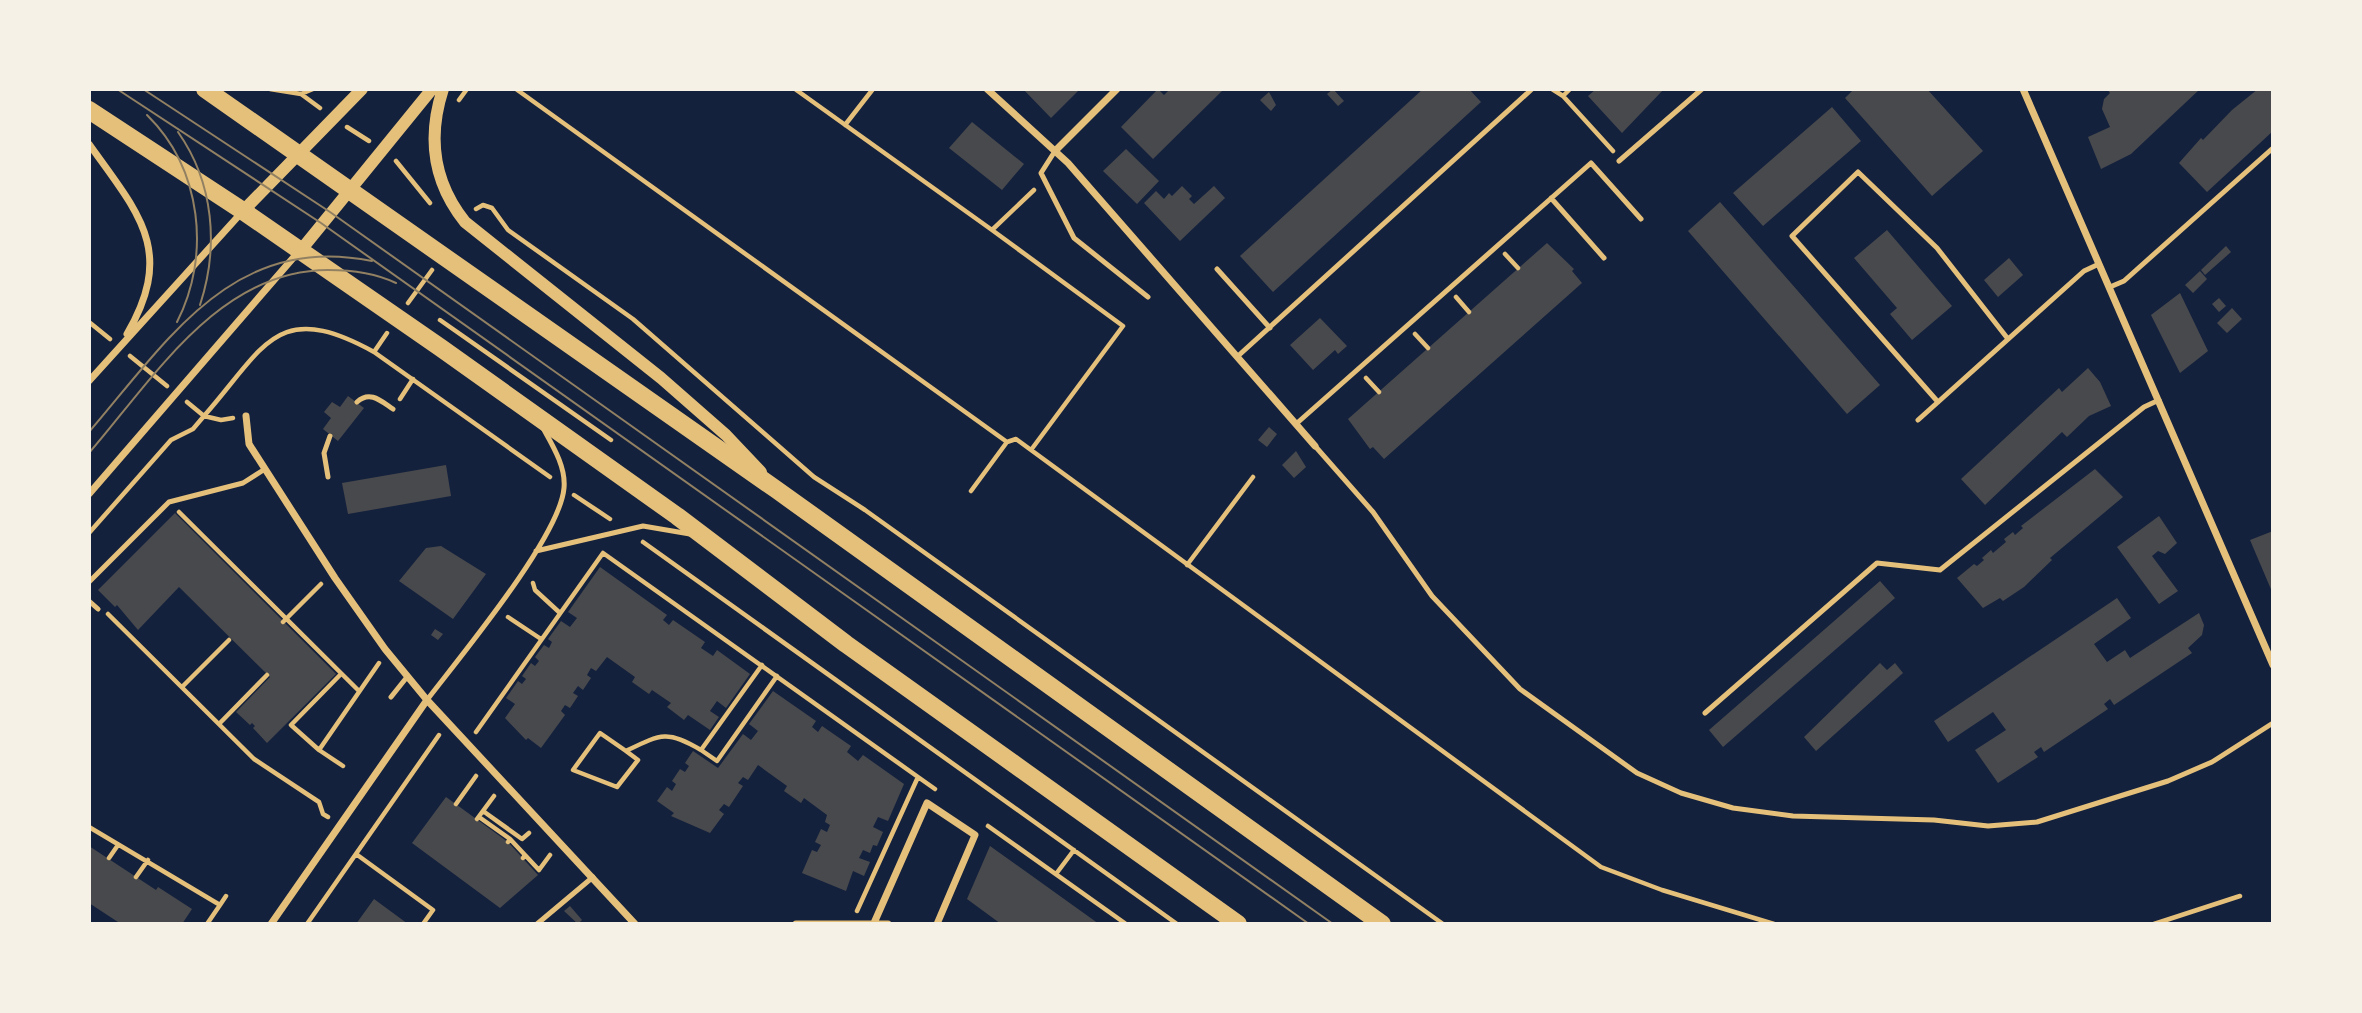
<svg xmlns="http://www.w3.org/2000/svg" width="2362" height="1013" font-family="Signika,sans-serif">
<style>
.building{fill:#48494c}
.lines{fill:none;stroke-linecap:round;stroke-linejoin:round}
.path{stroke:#e5c07b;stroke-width:4.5}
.service{stroke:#e5c07b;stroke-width:5}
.minor{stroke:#e5c07b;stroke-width:7}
.tertiary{stroke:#e5c07b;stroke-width:12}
.primary{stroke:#e5c07b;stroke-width:18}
.tram{stroke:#918062;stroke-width:2}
</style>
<rect width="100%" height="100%" fill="#14213d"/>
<path class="building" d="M1023,89H1080L1051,118Z
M1158,89L1164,95L1170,89H1224L1153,159L1121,127Z
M1333,89L1344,101L1338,106L1327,94Z
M1423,89H1469L1481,102L1273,292L1240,256Z
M1596,89H1664L1622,133L1588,96Z
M1854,89H1927L1983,151L1932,196L1845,98Z
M2107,89H2200L2131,154L2101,169L2088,137L2110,127L2102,109L2104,99L2110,93Z
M2258,89H2273V131L2207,192L2179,163L2201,138L2203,140L2232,110Z
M1269,92L1276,105L1271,111L1260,100Z
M1832,107L1861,141L1763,226L1733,193Z
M972,122L1024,164L1002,190L949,148Z
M1126,149L1159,181L1137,204L1103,171Z
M1182,186L1192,196L1189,199L1194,204L1214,186L1225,198L1180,241L1144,203L1156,191L1164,199L1169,193L1172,196Z
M1720,202L1880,385L1847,414L1688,231Z
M1887,230L1952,306L1912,340L1890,314L1897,308L1854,258Z
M1547,243L1574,269L1572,271L1582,283L1384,459L1373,447L1370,449L1348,419Z
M2226,246L2231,252L2205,275L2201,270Z
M2009,258L2023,275L1998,297L1984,280Z
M2200,271L2207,279L2193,293L2185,285Z
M2180,293L2208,351L2180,373L2151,315Z
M2219,298L2226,306L2219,312L2212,304Z
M2232,308L2242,319L2227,333L2217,323Z
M1320,318L1347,346L1338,354L1335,350L1313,370L1290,345Z
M2088,368L2100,382L2111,406L2089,416L2067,437L2062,432L1985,505L1961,479L2059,388L2062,392Z
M348,396L364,408L338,441L323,429L331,418L324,412L332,402L340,407Z
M1269,427L1277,434L1267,447L1258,440Z
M1296,451L1306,467L1294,478L1282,465Z
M446,465L451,496L348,514L342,483Z
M2095,469L2123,497L2050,558L2052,560L2024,587L2003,601L2000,598L1983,608L1957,578L1974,564L1977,566L1984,560L1982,558L1991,550L1993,553L2006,542L2004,539L2013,532L2015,535L2023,528L2021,526Z
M175,513L336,674L267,743L253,728L255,726L252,723L250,725L236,712L270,677L179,587L138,630L117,605L115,607L98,590Z
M2159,516L2177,543L2165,554L2158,551L2152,556L2178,591L2159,604L2117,547Z
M2273,531V594L2250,540Z
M441,546L486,574L453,619L399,581L426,548Z
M600,567L667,615L663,620L669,625L673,620L705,642L701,648L713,656L717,650L750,674L726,708L717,701L710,711L719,717L710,730L688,715L684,720L667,707L671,703L652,690L649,694L632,682L635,677L607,657L596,671L591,668L587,675L591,678L583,690L578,686L573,693L578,696L570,708L565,705L561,711L565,715L541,748L528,738L526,740L505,718L515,704L506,698L518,681L522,684L526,679L522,676L531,663L535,666L539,661L535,657L544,645L549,648L552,642L548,639L561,621L570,627L577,618L568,612Z
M1880,581L1895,598L1723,747L1709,730Z
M2117,598L2131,618L2094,644L2107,662L2125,650L2130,658L2199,613L2204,625L2202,635L2188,648L2192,653L2114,705L2110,699L2104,704L2108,709L2044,752L2041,747L2034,752L2038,757L1998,783L1975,750L2006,730L1993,712L1948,742L1934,721Z
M435,629L443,634L438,640L431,635Z
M1880,663L1887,670L1895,663L1903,673L1816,751L1804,737Z
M773,691L816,721L812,727L818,732L822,726L851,746L847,752L858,761L863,755L904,784L888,821L878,817L873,827L883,832L877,846L873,845L870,853L863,850L859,858L870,862L864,876L853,871L846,891L802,873L812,850L817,852L821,845L815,842L821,829L827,832L830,825L825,822L827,815L804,798L801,803L784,791L787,786L758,765L748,780L743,777L738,783L743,786L729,807L724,804L719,810L724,814L710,833L671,816L674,813L657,801L667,787L672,791L676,784L672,781L680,769L685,772L689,766L685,763L693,751L718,768L743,734L751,740L758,731L749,724Z
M446,797L508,842L538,875L500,908L412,843Z
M89,846L156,890L158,887L192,909L182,924H121L89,903Z
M990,846L1099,924H1001L967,899Z
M374,899L408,924H356Z
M570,906L582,920L578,924L564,911Z"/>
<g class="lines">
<path class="path" d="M270,89L301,94L313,89
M516,89L1007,442L1016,439L1601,867L1662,890L1774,924
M795,89L992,230L1034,190
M1552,89L1563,96
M1570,89L1563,96L1613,151
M301,94L320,108
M459,100L467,89
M845,125L873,89
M347,127L369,141
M396,161L430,203
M476,209L483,205L492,208L508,230L633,319L814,477L865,510L1443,924
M992,230L1123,326L1031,450
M1505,254L1518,268
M1456,297L1469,312
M408,303L432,270
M440,320L611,440
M89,322L110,339
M1415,334L1428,348
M374,352L387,333
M130,356L167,386
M1366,378L1379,392
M400,399L413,379
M187,402L204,416C265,347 276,298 374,352L550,477
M971,491L1007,442
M574,495L610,519
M179,512L359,691
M89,533L171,440L193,429L204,416L221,420L233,418
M643,542L1177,924
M1187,565L1253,477
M533,583L535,590L560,613
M108,614L254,759L319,802L323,814L328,817
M508,617L541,639
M283,622L321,584
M762,665L701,750L717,761L777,676
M340,675L291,725L319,750L379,663
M182,687L229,640
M219,724L267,675
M476,732L603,553L918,777L857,911
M319,750L343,766
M626,751L638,760L617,787L573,770L600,733L626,751C661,734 667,730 701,750
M918,777L935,789
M456,804L476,776
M483,811L522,839L529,833
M479,817L510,839L508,842
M477,819L494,796
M988,826L1126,924
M89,827L220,905L207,924
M510,839L525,855L523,858
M356,854L433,910L423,924
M525,855L539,870L550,855
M109,858L118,845
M1056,874L1074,850
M136,877L148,860
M220,905L226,896
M307,924L439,735
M2154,924L2240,896"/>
<path class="service" d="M1055,151L1041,173L1074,238L1148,297
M1619,161L1702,89
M1551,198L1604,258
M1217,269L1270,328
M2110,287L2124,281L2273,148
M1238,356L1532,89
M357,402C370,390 381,401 393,409
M1938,402L1792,236L1858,172L1937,248L2008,339
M1918,420L2084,271L2099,264
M1296,424L1591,163L1641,219
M1315,446L1373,512L1432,596L1520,689L1637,773L1681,793L1733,808L1793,816L1934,820L1988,826L2037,822L2168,781L2212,762L2273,723
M328,477L324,453L330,436
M536,551L643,526L690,534
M89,582L169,502L243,483L265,469
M89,601L98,609
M391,697L407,677
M427,700C459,658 560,537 564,488C566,467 553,446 543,428
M1705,713L1877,563L1940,570L2144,407L2159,400
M537,924L593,877"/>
<path class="minor" d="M987,89L1068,163L1315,446
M2023,89L2273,665
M89,144C138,213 176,250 127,334
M1055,151L1117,89
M89,381L243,211
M246,416L249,444L335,578L385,649L427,700L635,924
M89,494L300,250
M874,923L927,803L975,835L937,924
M271,924L427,700
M796,924H888"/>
<path class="tertiary" d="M443,89C427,138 433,182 465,222L661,378L726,435L761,472
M243,211L362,89
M301,250L432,89"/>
<path class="primary" d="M205,89L777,490L1382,924
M89,110L243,211L441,348L677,516L846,644L1238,924"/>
<path class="tram" d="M117,89L321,223L1309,924
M143,89L330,212L1333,924
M147,115C202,169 211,256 177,322
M178,132C214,183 219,247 200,305
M89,432C168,340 233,233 372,261
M89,453C153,379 219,270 328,270C350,270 375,273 396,283"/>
</g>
<rect width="2362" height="1013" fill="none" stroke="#f6f1e7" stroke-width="182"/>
</svg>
